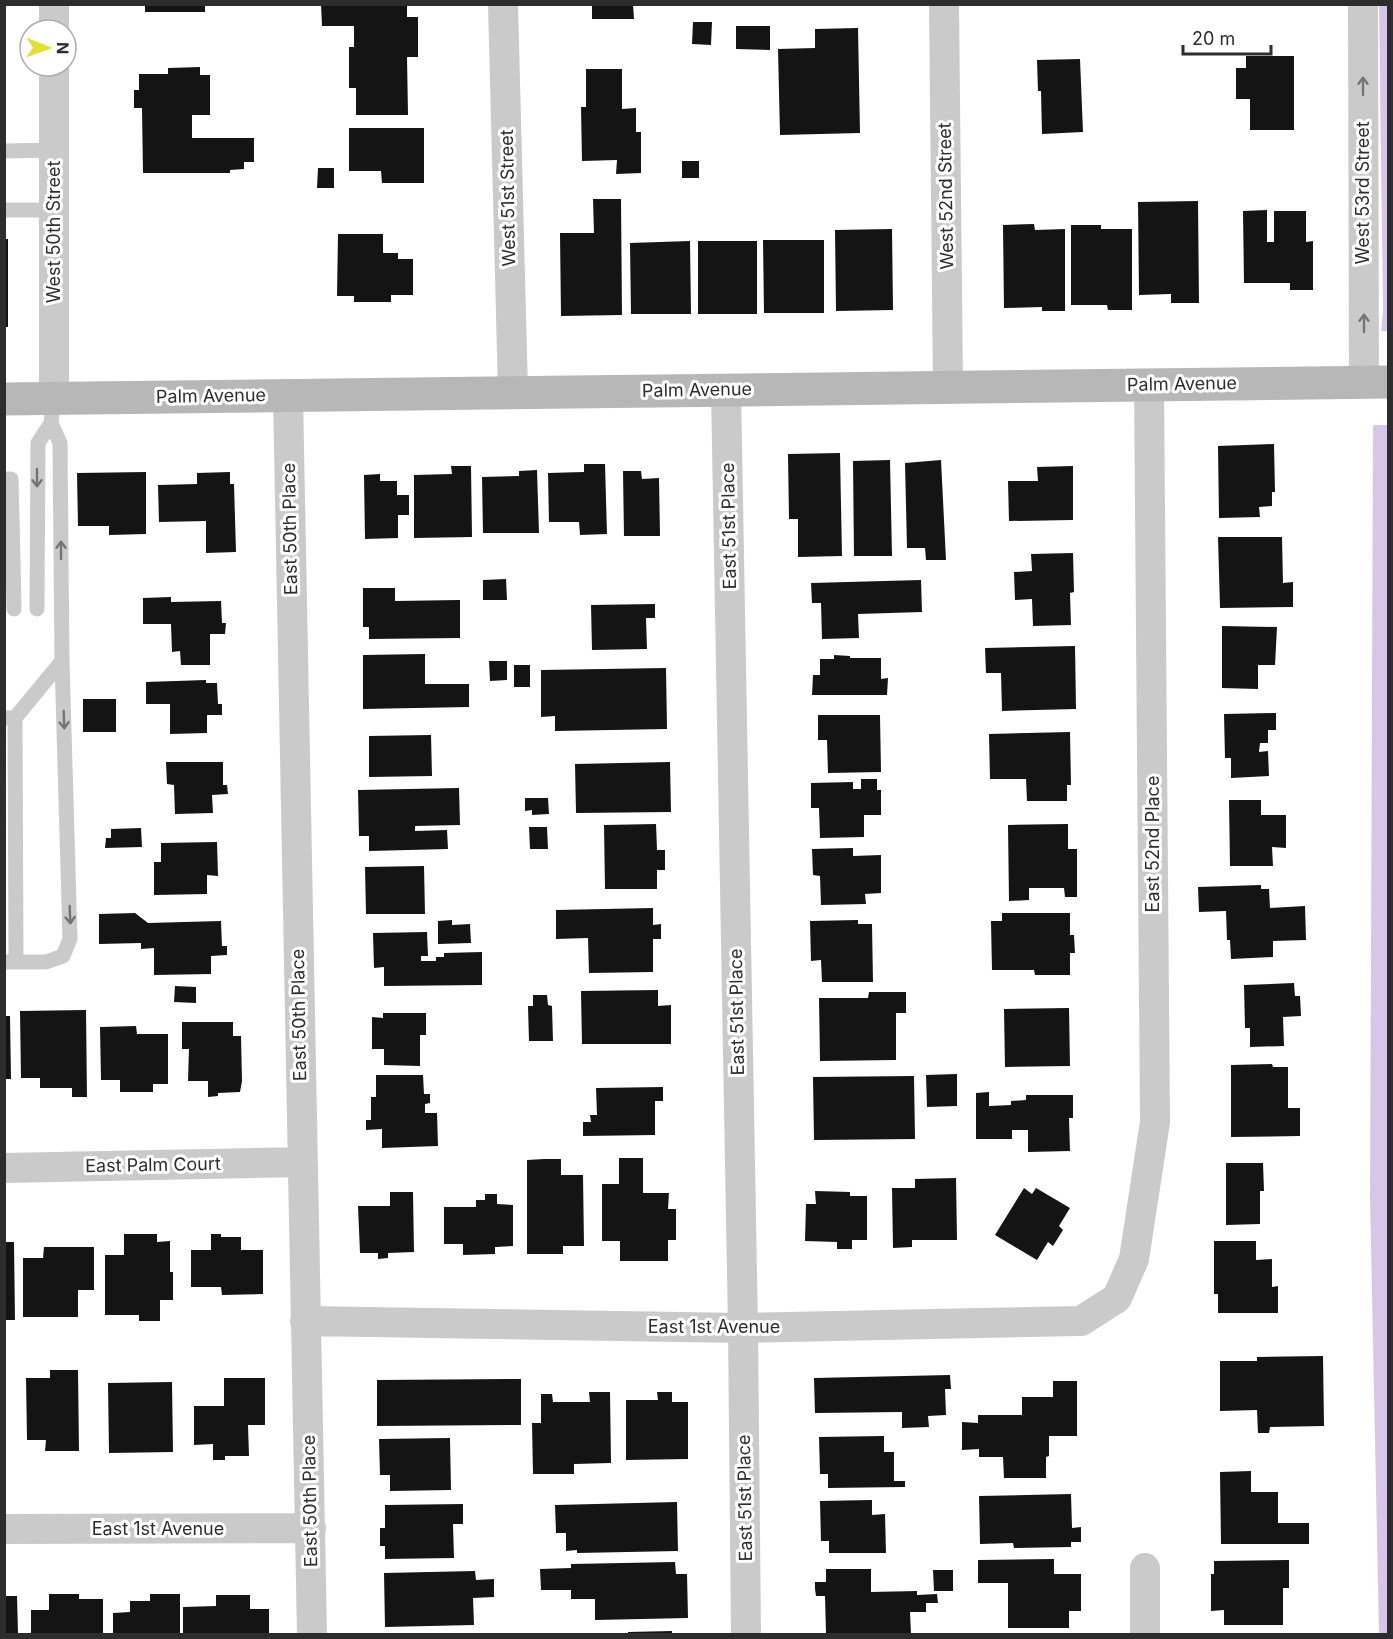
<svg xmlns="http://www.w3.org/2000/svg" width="1393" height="1639" font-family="Inter,sans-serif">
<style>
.water{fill:#d7c6ea}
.pier{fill:#fff}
.building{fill:#141414}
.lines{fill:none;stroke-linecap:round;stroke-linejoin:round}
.service{stroke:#cacaca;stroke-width:15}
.minor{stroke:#cacaca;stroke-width:30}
.secondary{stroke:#b7b7b7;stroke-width:33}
.oneway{stroke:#747474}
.labels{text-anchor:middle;stroke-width:6;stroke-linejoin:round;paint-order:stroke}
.street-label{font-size:18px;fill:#2d2d2d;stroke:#fff}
</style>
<rect width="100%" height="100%" fill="#fff"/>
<path class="water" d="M1379,5H1388V1634H1379L1370,1198L1373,429L1383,310Z"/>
<path class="pier" d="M1379,331H1388V425H1370Z"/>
<path class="building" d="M145,4H205V12H145Z
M321,4H407V17H418V57H407L408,115H356V88H349V47H354V26H322Z
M592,4H633L634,19H592Z
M693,22H712L711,45L692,44Z
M736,26H770V50L736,49Z
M858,28L860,133L780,135L778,49L815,48V29Z
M1246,56H1294V130H1250V99H1236V68H1246Z
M1080,59L1083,132L1042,134L1041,91H1038L1037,60Z
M200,67V75H210V115H192V138H254V162H244V169L230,170V173H143L142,108H134V90H139V74H168V68Z
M586,69H622V109L636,108V132H641V173L616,174L617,160L582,161L581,107H586Z
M349,128H424V183H382L381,171H349Z
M682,161H699V178H682Z
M318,168H334V188H317Z
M593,199H621L622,315L561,316L560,233H594Z
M1198,201L1199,303H1171V294L1139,295L1138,202Z
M1267,210V242H1274V211H1306V242L1313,241V290H1290V283H1244L1243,211Z
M1034,224L1035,230L1065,229V311H1042V307L1004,308L1003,225Z
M1071,225H1101V229H1132V310H1108L1107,305H1071Z
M892,229L893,310L836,311L835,230Z
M338,234H383V253H398V259H413V295H391V302H354V296H337Z
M4,239H8V327H4Z
M763,240H824V313H764Z
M690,241L691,314H631L630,243Z
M698,241H757V314H698Z
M1274,444L1275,492H1272V506L1259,507L1260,517L1219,518L1218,446Z
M840,453L842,556L798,557V519H789L788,454Z
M890,460L892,556H854L853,461Z
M941,460L946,560H926L925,548H907L905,463Z
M584,464H605L607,534L580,535L579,522H549L548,473L584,472Z
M451,466H471L472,537L414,538V475L452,474Z
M1073,466V520L1009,521L1008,481H1038L1037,467Z
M537,470L539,533H483L482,477L519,476V471Z
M623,471H641L642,479L659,478L660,536H624Z
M146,472V534L109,535V526H78L77,473Z
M230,472V484H234L236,552L206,553V521L159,522L158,485L197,484V473Z
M380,474V481H397V495H409V515H398V538L365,539L364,475Z
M1218,537H1282L1283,583L1293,582V607L1220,608Z
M1073,553L1074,592L1070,593L1071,625L1033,626L1032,599L1015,600L1014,572L1032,571L1031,554Z
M506,579L507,600H483V580Z
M921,580L922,612L858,614L859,638L822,639L821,603H812L811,583Z
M363,588H395V601L460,600V638L369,639V627H363Z
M171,597V602L221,601L222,623H226L225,634H210V665H181L180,651L172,652L171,624H143V598Z
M655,604V618H646L647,649L592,650L591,605Z
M1222,626L1277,627L1275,665H1258V689L1222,688Z
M1075,646L1076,709L1002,711L1001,673H986L985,648Z
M425,654V684H469V707L363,709V655Z
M834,655L850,656V658H881V679L888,678L887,695H812L813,675H820V659H834Z
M489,661H507V680L490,681Z
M514,665H530V687H514Z
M666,668L667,729L555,731V716L541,717V670Z
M206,680V683H217L218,704H222V715H207V733L170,734V704H146V682Z
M83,699H116V732H83Z
M1276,713V730H1268V743H1260L1259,752L1268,751L1269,776L1231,778V758H1225L1224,714Z
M818,715H880L881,772L828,773L827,740H818Z
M1070,732L1071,785H1067V801H1027L1026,779H990L989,734Z
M431,735L432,776L369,777V736Z
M166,762H223V785H227L228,794L212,795L213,813L175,814L174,785L167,784Z
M670,762L671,812L576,813L575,764Z
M861,779H877V790H881V815H864V837L820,838L819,808H811V783L853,782V789H861Z
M459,788L460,825L415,826V831L447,830L448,849L369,851V836H359L358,790Z
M525,798H548L549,814L532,815V810L525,811Z
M1229,800H1261V815H1286V848L1272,847L1273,866H1230Z
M656,824L657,850H665V870H657V889H605L604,825Z
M1068,824V849H1077V897H1065L1064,888H1029V900L1009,901L1008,825Z
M529,827H547L548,849H530Z
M141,828L142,847L105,848L106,838H111V829Z
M217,842L218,876L207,875V894L154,895V862H161V843Z
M853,848V856L881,855V893L865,894L866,904L821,905L820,876L813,875L812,849Z
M424,866L425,914H366L365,867Z
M1261,885V889H1269L1270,908L1305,906L1306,940L1273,941V957L1231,959L1230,940H1227L1226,911L1199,912L1198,887Z
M653,908V925L661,924V939H653V972L589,973L588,938L556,939V910Z
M135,913L148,923L221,921L222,946H227V955L211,956V974L154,975V948L141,949V943L99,944V914Z
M1002,913H1070V935H1074L1075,953H1070V975H1035L1034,970H992L991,921H1002Z
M452,920V925L470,924L471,943L438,944V921Z
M858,920V924H872L873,982H822L821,960L811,961L810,921Z
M427,932L428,956H421V961H436V957H444V953L482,952V985L384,986V967L374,968L373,933Z
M1294,983L1295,996H1300L1301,1016L1283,1017L1284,1046L1250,1047V1028H1245L1244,985Z
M175,986L196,987V1003L174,1002Z
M658,990V1006L671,1005V1044H582L581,991Z
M869,992H906V1013H896V1060L820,1061L819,998H868Z
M533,995H547L548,1005L552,1006L553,1041H529L528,1006H533Z
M1069,1008L1070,1066L1005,1067L1004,1009Z
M86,1010L87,1097H72V1088H40V1078H21L20,1011Z
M383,1013H426V1035H420V1066L384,1065V1049H372V1017L383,1018Z
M4,1016H10L11,1079H4Z
M182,1022H233V1036H241L242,1081L240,1092L218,1093V1096L208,1097V1081H188L189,1049H182Z
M136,1026L137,1034H168V1084H153V1092H120V1080H101L100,1027Z
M1272,1064L1273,1067H1288V1108H1300V1136L1231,1137V1065Z
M957,1074V1106L927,1107L926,1075Z
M376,1075H423L424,1094H430V1103L425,1104V1113H437L438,1146L382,1148V1129L366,1130V1120H371V1097H376Z
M914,1076L915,1139L814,1140L813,1077Z
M663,1087V1101H655V1135L583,1136V1122H591L590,1115H597L596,1088Z
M989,1092V1106L1011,1105V1101L1026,1100V1095H1073V1118H1069L1070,1151L1028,1152V1130H1012V1139H976V1093Z
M619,1158H643V1193H669L668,1209H676V1240H668V1261H620V1241H602V1184H619Z
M544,1159H561V1175H583L584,1246H563V1254H527V1160Z
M1226,1163H1263L1264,1191H1260V1224L1226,1225Z
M956,1178L957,1240H912V1247L893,1248L892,1188H915V1179Z
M1024,1188L1032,1194L1036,1188L1070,1208L1059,1226L1063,1230L1053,1246L1048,1242L1037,1260L995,1235Z
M815,1191L850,1192V1196H867V1240H852V1249H837V1242L805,1241L806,1204H816Z
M390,1192H413L414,1252L388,1253V1258L378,1259V1253H360L358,1206H390Z
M485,1194H497V1204L513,1205V1246L495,1247V1254L463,1255V1244H444V1207H476V1200H485Z
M124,1234H157V1242L170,1241V1272H173V1300H160V1321H139V1315H105V1255H124Z
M211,1234H221V1237H241V1250H263V1294L222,1295L221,1287H191V1250H211Z
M1214,1241H1256V1260L1272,1259V1287L1278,1286V1313H1218V1294H1214Z
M5,1242H14L15,1320H5Z
M44,1247H94V1290H78V1317H23V1258H43Z
M1323,1356L1324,1426L1270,1427L1269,1433H1258L1257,1410L1220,1411V1361H1257V1357Z
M50,1370H78L79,1451H45L46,1440H27L26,1378H50Z
M950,1375L951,1389H945L946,1415L928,1416L929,1427L902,1428V1412L815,1413L814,1378Z
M224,1378H265V1425H248L249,1456H225V1460H213V1444L194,1445V1406H224Z
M521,1379V1425L377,1426V1380Z
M1053,1381H1077V1436H1049V1456L1046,1457V1478H1004L1003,1457H979V1449L962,1450V1422L978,1423V1415H1022V1397H1053Z
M172,1382L173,1452L109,1453L108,1383Z
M589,1392H610L611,1463L574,1464V1474H533L532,1423H541V1394H552L553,1402H590Z
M657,1392H672V1402H688V1459L626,1460V1400H658Z
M884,1436V1452H894V1481H905V1487L828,1488V1474H820L819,1437Z
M450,1438L451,1490L390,1491V1475H380L379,1439Z
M1251,1471V1492H1278V1523H1309V1544H1221L1220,1472Z
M1071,1494L1072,1528L1081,1527V1542H1071V1547L1014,1548L1013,1543L980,1544L979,1496Z
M872,1500V1515L885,1514L886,1553H829V1541H821L820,1501Z
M677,1502L678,1551L577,1553V1550L566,1551V1533H556L555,1505Z
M463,1504V1524H453L454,1558L385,1559V1546H380V1528H385V1505Z
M1054,1559V1574H1081V1611H1069V1628H1008V1583H978V1560Z
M1289,1560V1588H1283V1625H1224V1610L1211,1611V1574H1214V1561Z
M675,1562L676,1574H687L688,1618L595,1620V1599H571V1590H541L540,1569L571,1568V1564Z
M826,1569H871V1592L917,1591V1595L937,1594L938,1603H926V1612H910L911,1634H826L825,1596H816L815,1589V1582H826Z
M933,1570H953V1591H934Z
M475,1571L476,1580L494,1579V1597L473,1598L474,1625L385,1627L384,1573Z
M49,1594H79V1599H103V1634H31V1610H49Z
M150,1594H180V1634H113V1613L130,1612V1601H150Z
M216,1595H250V1609H269V1634H183V1607L216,1606Z
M4,1596H17L18,1634H4Z
M672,1631V1634H628V1632Z"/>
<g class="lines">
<path class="service" d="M4,151L54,150
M4,210H54
M4,479H11L13,558
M5,558H13L14,609
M37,609L38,443L51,423L52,415
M4,718H15L16,961
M15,718L62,661
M4,962H46L63,956L70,939L62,661L60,443L51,423"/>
<path class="minor" d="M503,4L513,392
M944,4L948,387
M1363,4L1364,381
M54,30V4
M54,66V398
M726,390L743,1328L746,1634
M288,395L312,1634
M4,1168L302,1162
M305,1321L743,1328L1081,1321L1117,1298L1134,1259L1155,1122L1149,384
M4,1529L311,1528
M1145,1568V1634"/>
<path class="secondary" d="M4,399L1388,382"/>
</g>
<defs><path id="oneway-shaft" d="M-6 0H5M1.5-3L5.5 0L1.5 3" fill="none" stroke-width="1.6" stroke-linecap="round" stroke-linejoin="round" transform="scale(1.5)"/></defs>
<g class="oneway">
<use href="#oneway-shaft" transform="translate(1363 86) rotate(-90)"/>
<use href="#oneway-shaft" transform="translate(1364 323) rotate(-90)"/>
<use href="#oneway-shaft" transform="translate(37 478) rotate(90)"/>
<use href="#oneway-shaft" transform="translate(61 550) rotate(-90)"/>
<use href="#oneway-shaft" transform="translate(64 720) rotate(88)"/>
<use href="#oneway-shaft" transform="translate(70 915) rotate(88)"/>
</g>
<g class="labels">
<g class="street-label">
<text transform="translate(1363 193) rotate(-90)" y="6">West 53rd Street</text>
<text transform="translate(946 196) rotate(-91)" y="6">West 52nd Street</text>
<text transform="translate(508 198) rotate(-91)" y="6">West 51st Street</text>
<text transform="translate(54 232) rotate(-90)" y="6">West 50th Street</text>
<text transform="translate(1182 384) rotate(-1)" y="6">Palm Avenue</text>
<text transform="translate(697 390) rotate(-1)" y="6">Palm Avenue</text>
<text transform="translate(211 396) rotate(-1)" y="6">Palm Avenue</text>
<text transform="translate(729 526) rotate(-91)" y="6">East 51st Place</text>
<text transform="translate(290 529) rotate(-91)" y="6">East 50th Place</text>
<text transform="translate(1153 844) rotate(-90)" y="6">East 52nd Place</text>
<text transform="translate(737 1012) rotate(-91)" y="6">East 51st Place</text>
<text transform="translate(299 1015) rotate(-91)" y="6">East 50th Place</text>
<text transform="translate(153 1165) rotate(-1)" y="6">East Palm Court</text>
<text x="714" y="1333">East 1st Avenue</text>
<text transform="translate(745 1498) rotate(-91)" y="6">East 51st Place</text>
<text transform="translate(310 1501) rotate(-91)" y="6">East 50th Place</text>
<text x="158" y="1535">East 1st Avenue</text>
</g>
</g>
<rect width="1393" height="1639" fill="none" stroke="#2d2d2d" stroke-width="12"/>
<g transform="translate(48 48) rotate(91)"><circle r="28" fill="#ffffff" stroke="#ababab" stroke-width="1.5"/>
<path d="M0-4.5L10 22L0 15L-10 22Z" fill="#e1e032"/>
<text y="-9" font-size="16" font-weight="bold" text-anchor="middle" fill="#2d2d2d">N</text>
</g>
<path d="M1183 45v9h88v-9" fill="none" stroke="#2d2d2d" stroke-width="3"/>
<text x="1192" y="45" font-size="18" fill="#2d2d2d" stroke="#ffffff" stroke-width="4.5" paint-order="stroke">20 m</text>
</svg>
